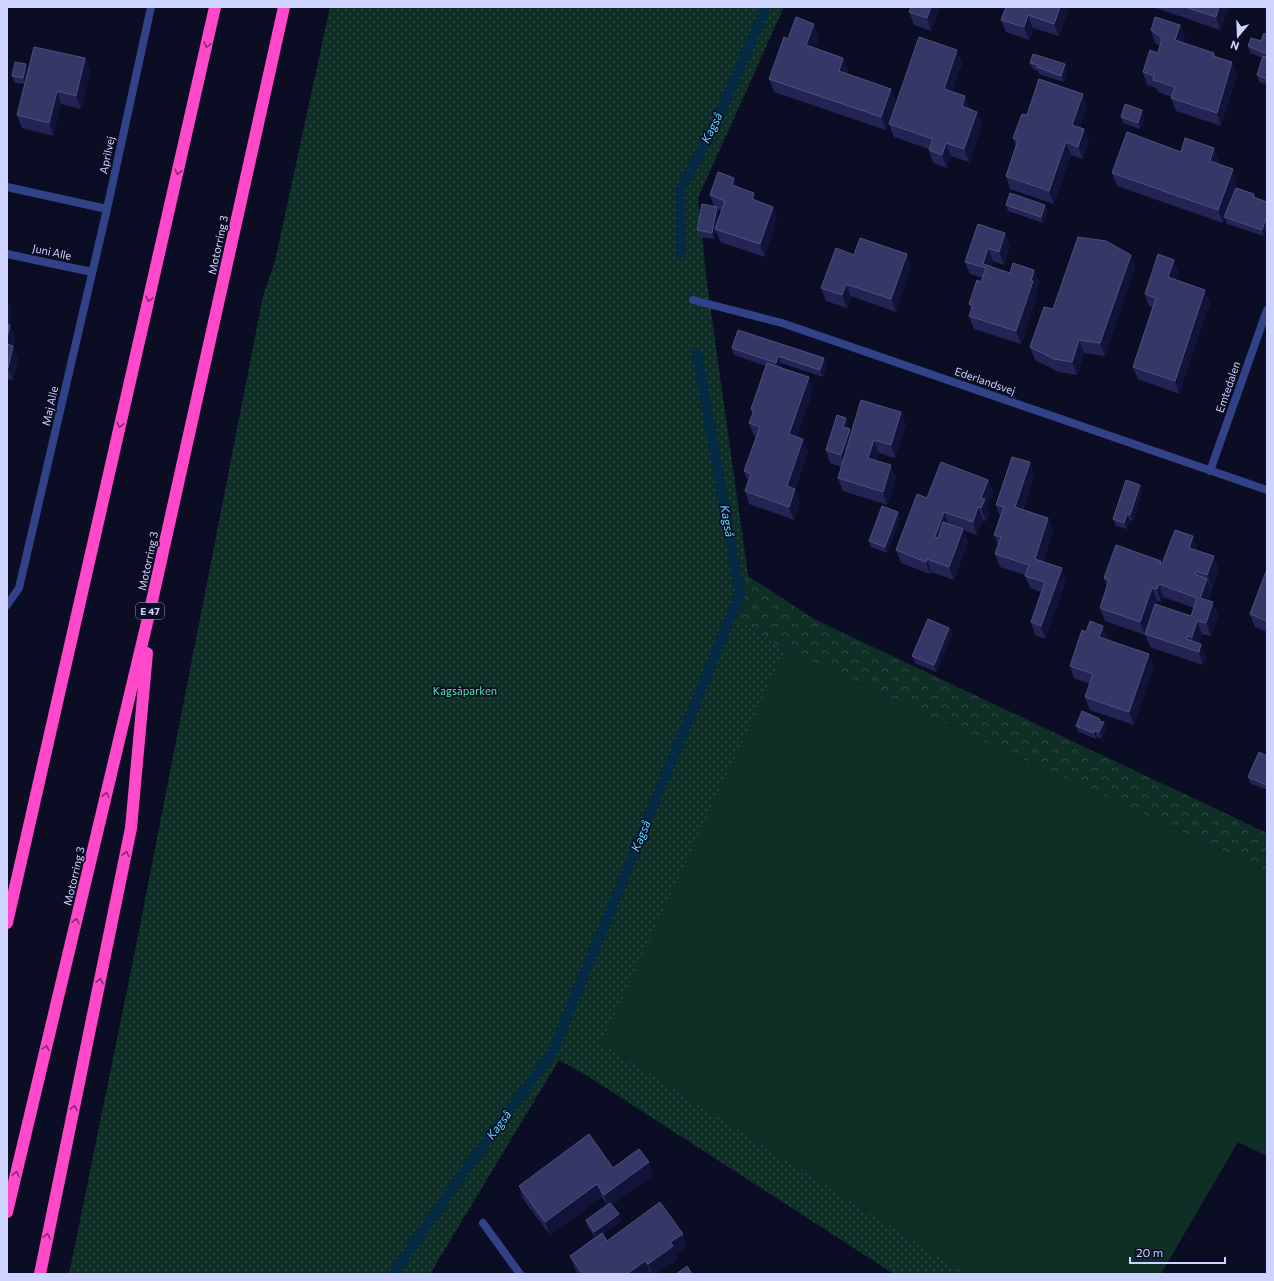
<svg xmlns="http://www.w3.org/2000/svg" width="1274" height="1281" font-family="Commissioner,sans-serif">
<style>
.green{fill:#0e2e26}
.forest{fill:url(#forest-crowns)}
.park{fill:url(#park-dots)}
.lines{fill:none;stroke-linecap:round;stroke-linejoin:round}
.stream{stroke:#042a44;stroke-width:10}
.minor{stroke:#324288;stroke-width:8}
.motorway{stroke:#ff49ca;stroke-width:12}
.wall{fill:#232454;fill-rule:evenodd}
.shaded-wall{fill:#121339}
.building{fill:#353766;stroke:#4d507e}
.oneway{stroke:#852b77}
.labels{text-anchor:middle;stroke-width:3.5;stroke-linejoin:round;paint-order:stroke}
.shield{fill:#0b0d24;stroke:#9498bd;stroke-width:1}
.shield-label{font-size:10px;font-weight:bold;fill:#ced4ff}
.street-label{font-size:11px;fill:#ced4ff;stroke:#0b0d24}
.park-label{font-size:11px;fill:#4eeba0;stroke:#0b0d24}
.water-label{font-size:12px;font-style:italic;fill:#5cd9ff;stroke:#0b0d24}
</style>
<defs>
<pattern id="forest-crowns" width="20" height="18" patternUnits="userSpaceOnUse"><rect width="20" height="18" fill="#0e2e26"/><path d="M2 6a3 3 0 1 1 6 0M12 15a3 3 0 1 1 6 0" fill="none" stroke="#304b47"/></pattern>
<pattern id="park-dots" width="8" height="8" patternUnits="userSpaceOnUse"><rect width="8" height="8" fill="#0e2e26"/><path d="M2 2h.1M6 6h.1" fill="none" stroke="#304b47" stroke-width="1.8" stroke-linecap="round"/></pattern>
</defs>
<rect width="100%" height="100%" fill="#0b0d24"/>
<path class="green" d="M785,650L1267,871V1156L1238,1142L1161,1274H966L601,1043L733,753Z"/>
<path class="forest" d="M712,331L748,576L816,620L1267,833V871L785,650L727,612Z"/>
<path class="park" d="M330,7H784L698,198L707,283L748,576L727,612L785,650L601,1043L966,1274H894L586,1075L559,1060L430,1274H69L136,946L263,296L275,261Z"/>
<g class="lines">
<path class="stream" d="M681,253L680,190L716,123L766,7
M393,1274L459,1179L552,1053L740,594L697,353"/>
<path class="minor" d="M7,187L107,209L151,7
M7,254L92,272
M693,300L782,323L1267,490
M1210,471L1267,310
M7,605L19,588L107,209
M483,1223L520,1274"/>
<path class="motorway" d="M7,923L215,7
M7,1212L150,610L284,7
M40,1274L131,828L147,653"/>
</g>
<path class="wall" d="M910,7H940L931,31L914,25L909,12L911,7Z
M1006,7H1069L1059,36L1033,28L1029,40L1006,32L1001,20Z
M1153,7H1229L1220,30Z
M1180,25L1185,38L1183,43L1214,53L1216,57L1237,75L1221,126L1176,111L1171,98L1172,97L1158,92L1156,88L1147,85L1143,72L1158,53L1160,46L1155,43L1151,30Z
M1267,35V85L1259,82L1257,75L1263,58L1250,53L1248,46L1261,41Z
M819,37L815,48L843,58L848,71L847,74L891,89L896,102L886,130L774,92L769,79L788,39Z
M85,58L90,71L81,109L61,104L53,136L22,128L17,115L25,84L15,83L12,76L28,70Z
M962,63L952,92L970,109L982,125L969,162L951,156L947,168L933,163L929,150V149L894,137L889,124Z
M1030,63L1065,64L1067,71L1064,82L1039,74L1038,71L1033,69Z
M1087,107L1080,128L1089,142L1083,159L1071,155L1054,204L1010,189L1006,176L1016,146L1013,138L1027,115Z
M1121,117H1145L1140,129L1123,123Z
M1181,152L1219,161L1218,164L1237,182L1229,205L1254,194L1264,236L1227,224L1225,218L1223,223L1117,186L1112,173Z
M737,187L757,201L777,219L765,257L720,242L716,230L714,239L700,237L697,230L714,206L710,195ZM718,209L721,211L717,224L719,213Z
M1006,205H1045L1047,211L1043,223L1008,211Z
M1005,233L1010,246L1004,265L993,261L991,267L1010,273L1034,270L1039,283L1036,291L1037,294L1021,344L974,329L969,316L971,311L969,304L981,282L983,278L970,274L965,262Z
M907,254L911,267L896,312L851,296L847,308L826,301L821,288L854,255Z
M1131,255L1135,268L1105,356L1084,353L1077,375L1059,372L1035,360L1030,347L1053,309Z
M1179,273L1176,280L1210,303L1179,394L1138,379L1133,367L1153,308L1149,306L1145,294Z
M7,298L12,311L9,325H10L15,338L13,346L18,359L13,380L7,379Z
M732,348L824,358L827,365L823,377L781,363L779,367L813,390L797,437L803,439L808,452L795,489L800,502L794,520L749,504L745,491L748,482L744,471L756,437L754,436L749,423L752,414L751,409L766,366L734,355Z
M901,412L906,425L895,458L879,453L876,461L896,478L887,505L843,491L838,478L842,467L830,463L826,450L846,418L851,434Z
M1030,462L1034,475L1023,510L1048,518L1053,531L1043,561L1066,581L1045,639L1035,635L1031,622L1041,592L1030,588L1025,575L1000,567L995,554L998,545L994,535L1000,517L996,505Z
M988,480L993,492L987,506L990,512L986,521L983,520L977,535L963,530L968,542L954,580L931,572L930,574L901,563L896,550L927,498Z
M1142,491L1133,521L1130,520L1127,529L1116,526L1113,519Z
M900,518L887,553L871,547L869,541Z
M1193,536L1197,549V550L1219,569L1212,588H1210L1212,591L1208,601L1218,615L1211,636L1202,634L1199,643L1206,657L1203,665L1150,647L1145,634L1152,615L1145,635L1105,621L1100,608L1107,587L1104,578L1161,561L1162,564ZM1163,597L1194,608L1191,616L1155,604L1157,601L1161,602Z
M1267,569V632L1255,627L1250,614Z
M1103,626L1108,638V640L1154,667L1134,725L1090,710L1085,697L1090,684L1074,678L1070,666L1086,632Z
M949,628L952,634L936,672L915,663L912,656Z
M1101,721L1106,729L1102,739L1097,737L1096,739L1079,732L1076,726Z
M1267,756V790L1250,783L1248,777Z
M654,1175L612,1205L621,1221L603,1234L607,1241L687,1246L676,1254L678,1259L656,1274H651L650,1273L649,1274H578L575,1269L570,1256L595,1237L588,1227L586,1220L607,1205L602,1197L550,1235L523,1199L519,1186Z"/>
<path class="shaded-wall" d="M931,7H940L931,31L927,18Z
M1060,7H1069L1059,36L1054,24Z
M1219,7H1229L1220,30L1216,17Z
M1028,15L1033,28L1029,40L1024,27Z
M814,24L819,37L811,58L806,45Z
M1180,25L1185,38L1180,53L1175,40Z
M957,50L962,63L949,102L944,89Z
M85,58L90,71L81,109L76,96Z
M843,58L848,71L844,84L839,71Z
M1232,62L1237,75L1221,126L1217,113Z
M26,64L28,71L25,85L23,78Z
M1065,64L1067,71L1064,82L1061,76Z
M891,89L896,102L886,130L881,117Z
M57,91L61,104L53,136L49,123Z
M1083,94L1087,107L1077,138L1072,125Z
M965,96L970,109L962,106Z
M1142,110L1145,117L1140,129L1138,123Z
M977,112L982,125L969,162L964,149Z
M1084,129L1089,142L1083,159L1078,147Z
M1066,142L1071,155L1054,204L1049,191Z
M946,143L951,156L947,168L942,155Z
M1214,148L1219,161L1214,174L1210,161Z
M1233,169L1237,182L1223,223L1218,210Z
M734,178L739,191L732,185Z
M754,193L759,206L752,199Z
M1045,205L1047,211L1043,223L1041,217Z
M717,207L719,213L716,229H715L716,230L714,239L712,233Z
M773,207L777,219L765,257L760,244Z
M1267,216V229L1264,236L1262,230Z
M1005,233L1010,246L1004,265L999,252Z
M988,248L993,261L988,275L986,268L983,264Z
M907,254L911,267L896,312L891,299Z
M1131,255L1135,268L1105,356L1100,343Z
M1174,260L1179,273L1173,290L1168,277Z
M1034,270L1039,283L1036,291L1037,294L1021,344L1016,331Z
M846,284L851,296L847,308L842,295Z
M1205,290L1210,303L1179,394L1175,381Z
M7,298L12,311L7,332Z
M10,325L15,338L10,356L7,347V338Z
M1079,340L1084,353L1077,375L1072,362Z
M13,346L18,359L13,380L8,368Z
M778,356L781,363L779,370L776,363Z
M824,358L827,365L823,377L820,370Z
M809,377L813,390L794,447L789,434Z
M901,412L906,425L895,458L891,445Z
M846,418L854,442L846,468L841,455L843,427Z
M803,439L808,452L791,499L787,486Z
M874,440L879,453L873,471L868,458Z
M1030,462L1034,475L1019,520L1015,507Z
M891,465L896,478L887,505L883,492Z
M988,480L993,492L987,506L990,512L986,521L981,508V498Z
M1140,485L1142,491L1133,521L1130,515Z
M795,489L800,502L794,520L789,507Z
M978,507L983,520L977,535L973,522Z
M898,512L900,518L887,553L885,547Z
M944,512L949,525L939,550L935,537Z
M1127,514L1130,520L1127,529L1124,523Z
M1048,518L1053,531L1039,571L1035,559Z
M963,529L968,542L954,580L949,567Z
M1193,536L1197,549L1193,560L1189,548Z
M1214,556L1219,569L1212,588L1207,575Z
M927,559L931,572L930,574L926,562Z
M1062,568L1066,581L1045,639L1041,626Z
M1207,579L1212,591L1204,611L1200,598Z
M1159,584L1163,597L1161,602L1157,589Z
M1152,588L1157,601L1145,635L1140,622Z
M1213,602L1218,615L1211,636L1206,623Z
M1197,621L1202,634L1196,650L1192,637Z
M1103,626L1108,638L1104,650L1099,637Z
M949,628L952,634L936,672L934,665Z
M1201,644L1206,657L1203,665L1199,652Z
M1149,654L1154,667L1134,725L1129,712Z
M1104,722L1106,729L1102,739L1099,732Z
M1095,730L1097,737L1096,739L1094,733Z
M649,1162L654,1175L609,1208L604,1195Z
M597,1184L602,1197L550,1235L545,1222Z
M619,1214L621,1221L596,1239L594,1232Z
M683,1234L687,1246L676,1254L678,1259L656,1274H652L648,1264L670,1242Z
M645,1261L650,1273L649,1274H627Z"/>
<path class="building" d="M911,7H931L927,18L909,12Z
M1006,7H1060L1054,24L1028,15L1024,27L1001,20Z
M1185,7H1219L1216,17Z
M796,17L814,24L806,45L843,58L839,71L891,89L881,117L769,79L784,37L788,39Z
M1155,17L1180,25L1175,40L1214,53L1213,56L1232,62L1217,113L1171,98L1175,87L1153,80L1154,76L1143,72L1150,50L1158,53L1162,38L1151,30Z
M1264,33L1267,35V54L1248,46L1251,38L1261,41Z
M919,37L957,50L944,89L965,96L962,106L977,112L964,149L946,143L942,155L929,150L933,139L889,124Z
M34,47L85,58L76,96L57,91L49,123L17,115Z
M1033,54L1065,64L1061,76L1037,67L1038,65L1030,63Z
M1263,56L1267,57V79L1257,75Z
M15,62L26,64L23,78L12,76Z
M1039,79L1083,94L1072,125L1084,129L1078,147L1066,142L1049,191L1006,176L1018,140L1013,138L1022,114L1027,115Z
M1125,104L1142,110L1138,123L1121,117Z
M1127,132L1181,152L1185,138L1214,148L1210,161L1233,169L1218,210L1112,173Z
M718,172L734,178L732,185L754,193L752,199L773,207L760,244L715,229L725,201L710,195Z
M1236,188L1254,194L1253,197L1267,202V216L1262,230L1224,217Z
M1010,193L1045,205L1041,217L1006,205Z
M702,204L717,207L712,233L697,230Z
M978,224L1005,233L999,252L988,248L983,264L1010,273L1013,263L1034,270L1031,281H1033L1016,331L969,316L973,305L969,304L977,280L981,282L986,268L965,262Z
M1078,237L1106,241L1131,255L1100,343L1079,340L1072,362L1054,359L1030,347L1044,307L1053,309Z
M860,238L907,254L891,299L846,284L842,295L821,288L836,248L854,255Z
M1158,254L1174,260L1168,277L1205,290L1175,381L1133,367L1156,298L1145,294Z
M7,324L10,325L7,338Z
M738,330L824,358L820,370L778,356L776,363L732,348Z
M7,344L13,346L8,368L7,367Z
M767,363L809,377L789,434L803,439L787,486L795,489L789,507L745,491L751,474L744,471L760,427L749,423L754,411L751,409Z
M861,400L901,412L891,445L874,440L868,458L891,465L883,492L838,478Z
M837,415L846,418L843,427L850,429L841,455L826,450Z
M1012,457L1030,462L1015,507L1048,518L1035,559L1062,568L1041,626L1031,622L1045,582L1025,576L1029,565L995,554L1001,537L994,535L1004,507L996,505Z
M941,462L988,480L981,498L985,499L981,508L978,507L973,522L944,512L935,537L938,538L943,522L963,529L949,567L927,559L926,562L896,550L917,494L927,498Z
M1126,480L1140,485L1130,515L1127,514L1124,523L1113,519Z
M882,506L898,512L885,547L869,541Z
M1175,530L1193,536L1189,548L1214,556L1207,575L1196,571L1195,574L1207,579L1200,598L1213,602L1206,623L1197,621L1192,637L1187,636L1186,639L1201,644L1199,652L1145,634L1155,604L1191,616L1197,598L1159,584L1157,589L1152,588L1140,622L1100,608L1109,580L1104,578L1116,545L1161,561L1160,564H1162Z
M1267,569V621L1250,614Z
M928,619L949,628L934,665L912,656Z
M1090,621L1103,626L1099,637L1149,654L1129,712L1085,697L1093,674L1070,666L1082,630L1086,632Z
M1082,711L1100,719L1099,721L1104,722L1099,732L1095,730L1094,733L1076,726Z
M1259,752L1267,756V785L1248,777Z
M589,1134L613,1168L639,1149L649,1162L604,1195L597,1184L545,1222L519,1186Z
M660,1202L683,1234L670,1242L673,1246L648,1264L645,1261L627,1274H583L570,1256L602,1233L607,1241Z
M610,1203L619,1214L594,1232L586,1220Z
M687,1266L692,1274H676Z"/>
<defs><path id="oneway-chevron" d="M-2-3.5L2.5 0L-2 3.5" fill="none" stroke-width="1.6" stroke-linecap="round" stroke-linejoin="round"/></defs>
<g class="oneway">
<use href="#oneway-chevron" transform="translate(207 45) rotate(103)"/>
<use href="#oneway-chevron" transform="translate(178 172) rotate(103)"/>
<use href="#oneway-chevron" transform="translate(149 299) rotate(103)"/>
<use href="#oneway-chevron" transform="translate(120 425) rotate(103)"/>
<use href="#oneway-chevron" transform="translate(106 795) rotate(-77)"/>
<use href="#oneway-chevron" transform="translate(126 854) rotate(-78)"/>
<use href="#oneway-chevron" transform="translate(76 921) rotate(-77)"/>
<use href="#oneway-chevron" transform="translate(100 981) rotate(-78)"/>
<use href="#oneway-chevron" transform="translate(46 1048) rotate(-77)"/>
<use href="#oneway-chevron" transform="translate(74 1108) rotate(-78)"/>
<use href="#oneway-chevron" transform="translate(16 1174) rotate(-77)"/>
<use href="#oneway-chevron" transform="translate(47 1236) rotate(-78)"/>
</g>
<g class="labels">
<rect class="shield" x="136" y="603" width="28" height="16" rx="3"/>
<g class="shield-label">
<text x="150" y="615">E 47</text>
</g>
<g class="street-label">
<text transform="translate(107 155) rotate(-78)" y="4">Aprilvej</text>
<text transform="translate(218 245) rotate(-78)" y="4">Motorring 3</text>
<text transform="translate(52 252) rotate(12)" y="4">Juni Alle</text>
<text transform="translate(985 381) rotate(19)" y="4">Ederlandsvej</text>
<text transform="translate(1228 387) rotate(-71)" y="4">Emtedalen</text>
<text transform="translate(50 406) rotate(-77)" y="4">Maj Alle</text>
<text transform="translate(148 561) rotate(-78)" y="4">Motorring 3</text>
<text transform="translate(74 876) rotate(-77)" y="4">Motorring 3</text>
</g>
<g class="park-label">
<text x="465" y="695">Kagsåparken</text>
</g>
<g class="water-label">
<text transform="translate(712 128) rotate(-63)" y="4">Kagså</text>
<text transform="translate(727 521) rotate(80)" y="4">Kagså</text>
<text transform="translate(641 836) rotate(-68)" y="4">Kagså</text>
<text transform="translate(499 1125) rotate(-53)" y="4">Kagså</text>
</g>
</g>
<rect width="1274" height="1281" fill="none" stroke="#ced4ff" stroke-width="16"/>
<g transform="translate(1238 36) rotate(199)" stroke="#0b0d24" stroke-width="3" paint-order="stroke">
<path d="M0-3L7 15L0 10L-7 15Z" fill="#ced4ff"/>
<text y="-6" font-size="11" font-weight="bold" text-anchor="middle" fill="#ced4ff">N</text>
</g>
<path d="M1130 1257v6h95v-6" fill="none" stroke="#ced4ff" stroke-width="2"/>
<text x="1136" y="1257" font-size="12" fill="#ced4ff" stroke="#0b0d24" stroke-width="3" paint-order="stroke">20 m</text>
</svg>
